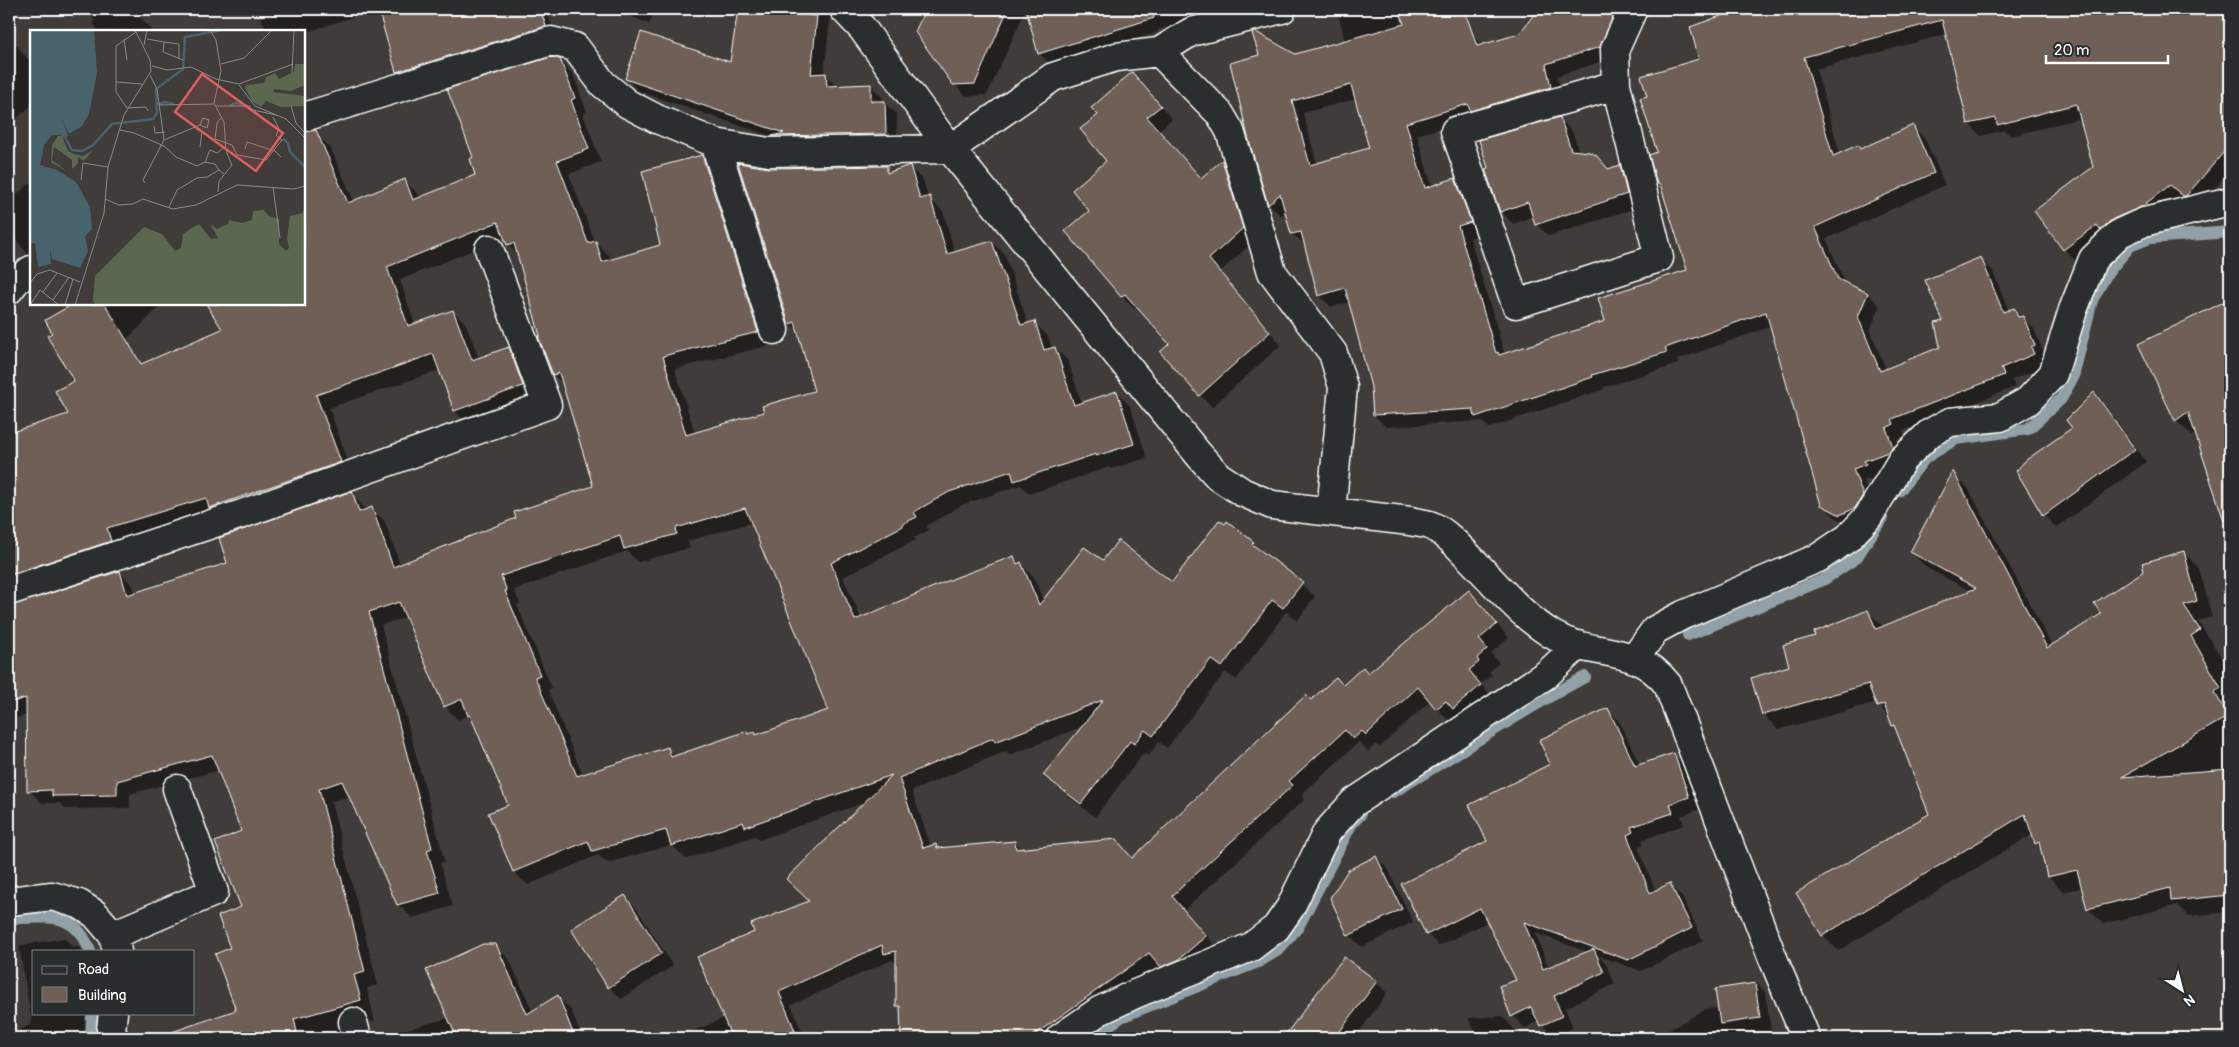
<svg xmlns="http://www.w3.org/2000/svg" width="2239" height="1047" font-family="Pangolin,sans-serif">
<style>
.shadow{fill:#0007;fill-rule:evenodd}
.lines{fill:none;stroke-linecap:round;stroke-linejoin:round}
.stream{stroke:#91a1a7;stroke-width:12}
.building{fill:#6f5f56;stroke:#fff;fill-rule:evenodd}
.minor-casing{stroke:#fff;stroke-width:31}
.minor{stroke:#2a2d2e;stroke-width:28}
.inset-river{fill:none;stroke:#48636c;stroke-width:2.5}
.inset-road{fill:none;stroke:#8c8a89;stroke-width:1}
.view{fill:#e05e5e;fill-opacity:0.15;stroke:#e05e5e;stroke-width:2.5}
.inset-edge{fill:none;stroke:#fff;stroke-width:2.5}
</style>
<rect width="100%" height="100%" fill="#3f3c3a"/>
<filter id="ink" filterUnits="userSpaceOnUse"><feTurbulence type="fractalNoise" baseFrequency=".02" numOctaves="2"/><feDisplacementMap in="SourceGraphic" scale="10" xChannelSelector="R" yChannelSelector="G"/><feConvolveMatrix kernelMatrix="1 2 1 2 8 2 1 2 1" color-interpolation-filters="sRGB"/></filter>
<g filter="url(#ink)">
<path class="shadow" d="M90,9H133L152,31H96L98,30L93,23L95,21L87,11Z
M258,9H354L356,16L304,33V31H266Z
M466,9H545L557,37L409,83L398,72L388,39Z
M614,9H656L649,24Z
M738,9H831L824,75L838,86L870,85L882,97L883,102L897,114V146L785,148L774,137L638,91L626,78L731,64Z
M927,9H1026L987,95L966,96L954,84L916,31Z
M1027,9H1235L1157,30L1158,32L1051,65L1039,53Z
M1337,9H1460L1366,59L1472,34L1483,46L1520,35L1536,14L1552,9H1623L1612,58L1557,76L1562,99L1478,117L1417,135L1432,187L1455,180L1467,192L1482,234L1470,238L1505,355L1607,322L1689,271L1663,189L1658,184L1659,153L1648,97L1701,59L1691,28L1751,9H1786L1790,12L1799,9H2230V171L2198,207L2196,208L2182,196L2153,218L2109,237L2076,261L2064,249L2036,211L2095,167L2081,118L2011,136L2004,130L1981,136L1969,124L1947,34L1816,69L1840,154L1858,146L1861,149L1913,127L1925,139L1945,185L1826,239L1846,284L1868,294L1880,306L1870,330L1886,370L1942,348L1944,321L1980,258L1992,270L2009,311L2014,309L2034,329L2046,358L2042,360L2045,366L2012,380L2015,387L1903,431L1905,436L1897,440L1905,459L1900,464L1875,473L1877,477L1864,481L1874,507L1852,526L1835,517L1822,504L1772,326L1677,360L1678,364L1604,387V389L1489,428L1481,421L1386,427L1374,415L1373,387L1350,302L1331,307L1319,295L1306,245L1292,234L1286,211L1281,216L1269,204L1249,137L1295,55L1345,41ZM1356,99L1371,148L1317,164L1303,113Z
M9,36L31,63V106L9,125Z
M559,60L573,74L587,112L583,114L601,162L569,174L595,242L609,255L610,260L662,246L702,156L715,170L771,345L675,369L695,434L765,413L816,392L800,333L790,323L769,169L886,167L892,173L909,167L923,180L928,198L943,211L955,253L992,242L1005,255L1028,324L1034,323L1048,336L1052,349L1055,348L1068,361L1082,404L1117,392L1130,406L1147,458L1111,469L1109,467L1029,494L1021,485L962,505L926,526L929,530L914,538L916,540L843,577L861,618L1014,557L1034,577L1044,601L1103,562L1172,583L1253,543L1315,596L1297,621L1286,612L1236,680L1225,672L1167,748L1159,742L1148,756L1144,753L1095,817L1058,788L1045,775L1084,726L1010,755L1006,751L912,791L931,847L936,846L939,849L1015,842L1022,850L1115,841L1133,859L1311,701L1369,675L1469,592L1509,638L1491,653L1499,663L1489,672L1492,675L1481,684L1494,699L1467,722L1459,714L1450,722L1430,701L1380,747L1376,744L1368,751L1359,742L1301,795L1305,799L1184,910L1219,950L1175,979L1163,966L1061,1038H902V1010L897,1005V964L892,960L791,1005L805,1038H677L724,1018L755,933L810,901L866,802L759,840L755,836L686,859L672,845L607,863L598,855L528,885L514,872L490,814L509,806L474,720L469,715L458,720L445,706L407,617L381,625L445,862L440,863L453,906L412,918L398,904L350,796L331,802L378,985L367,988L375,1022L362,1020L351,1038H174L172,1033L238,1010L232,948L243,908V832L219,770L130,794V808L66,809L60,803H42L29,790L27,715L9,720V607L120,572L133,586L135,594L228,564L351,493L366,510L372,508L385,522L400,565L595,486L564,385L554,375L518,255L508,245L505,237L400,280L415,325L453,311L466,324L479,359L508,348L522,362L536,399L468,424L455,411L440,370L329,408L353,475L9,598V434L257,355L237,304H304V142L318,136L331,149L354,202L404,180L418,194L420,198L477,176ZM753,522L830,711L757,736L750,735L746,732L676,757L667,748L583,776L548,690L552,688L517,605L520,604L514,590L627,551L638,562L690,548L688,541Z
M1132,74L1172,119L1159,130L1201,179L1222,161L1234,173L1254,241L1220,272L1281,345L1212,407L1200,395L1171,344L1138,306L1134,309L1122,296L1067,231L1091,211L1108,161L1099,115Z
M1560,119L1572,131L1579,152L1609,170L1619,166L1632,178L1639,207L1549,236L1536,224L1534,216L1513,224L1501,211Z
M31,183V258L9,231V200Z
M2230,300V488L2225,489L2196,433L2192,436L2176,420L2139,344Z
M89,304H163L81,384L78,310Z
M2094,394L2106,406L2146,462L2056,528L2044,515L2074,428Z
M1953,474L1968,488L2052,646L2102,614L2184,553L2199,568L2212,617L2198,621L2225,663L2230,662V912L2188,916L2177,905L2103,924L2088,908L2083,887L2064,892L2048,876L2041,849L2036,843L2033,834L1838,951L1823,935L1930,814L1898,730L1877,702L1778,730L1763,714L1790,667L1816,637L1868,612L1884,627L1971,591L1927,568L1911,552Z
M1607,709L1619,721L1640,765L1674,754L1686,766L1700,809L1681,816L1684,825L1642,840L1644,844L1638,847L1656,892L1670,885L1682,897L1703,941L1641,971L1599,956L1605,962L1615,984L1565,1008L1573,1028L1554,1037L1539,1021L1525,1028L1513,1016L1518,980L1487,922L1439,946L1427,934L1489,841L1552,765ZM1535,933L1588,952L1549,968Z
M1376,857L1388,869L1413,922L1362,947L1349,935Z
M625,896L637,909L673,966L621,999L609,987Z
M64,938L73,947L77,946L82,951H34V1013H89L98,1032L91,1036V1038H9V1035L32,1024L19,946Z
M496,946L509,959L533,1012L558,997L571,1010L582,1038H375L449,1018Z
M1754,981L1765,992L1772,1038H1655L1706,1009L1719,1008L1718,1002Z
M1376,982L1387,993L1355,1038H1285L1311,1006Z
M1502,1016L1514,1029L1518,1038H1479L1468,1018Z
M1446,1031L1456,1038H1436Z"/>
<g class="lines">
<path class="stream" d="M1899,491L1925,458L1956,439L2028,429L2061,399L2073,377L2092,300L2107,273L2130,246L2150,238L2230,232
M1688,635L1823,580L1856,558L1882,518
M1393,792C1457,754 1519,712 1585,677
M9,918C46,919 74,908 90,951
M91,1038L92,1013
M1090,1038L1121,1017L1258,962L1278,950L1298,927L1352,823L1360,815"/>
</g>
<path class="building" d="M378,9H540L546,26L396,72Z
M738,9H806V15L817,16L811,74L826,73L827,86L871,84V101H885L886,134L772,136L784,133L625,79L641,32L730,62Z
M956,9H1008L975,84L953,85L915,32L924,12Z
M1026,9H1153L1154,18L1038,54Z
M1399,9H1464L1477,46L1519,34L1535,13L1548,9H1616L1600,47L1546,64L1551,87L1470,111L1468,104L1406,123L1425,188L1455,178L1471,222L1458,226L1496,353L1498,352L1499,355L1605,321L1598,298L1687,270L1660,184H1657L1649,155L1657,152L1640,98L1647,96L1641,76L1699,59L1690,27L1740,9H2230V145L2186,196H2183L2170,185L2141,207L2113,219L2100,230L2097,225L2063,250L2034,211L2093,167L2076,104L1997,125L1996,118L1968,124L1942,20L1804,57L1833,156L1858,145L1860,149L1913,125L1934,173L1815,227L1838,279L1868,293L1858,317L1880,371L1940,347L1935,323L1943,321L1925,280L1981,257L2003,312L2014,308L2018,317L2023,316L2035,345L2031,347L2034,354L2001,368L2004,375L1892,419L1894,424L1886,428L1893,447L1888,452L1864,461L1866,464L1853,469L1863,495L1855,508L1840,515L1821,505L1766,312L1665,348L1667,352L1592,375L1593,377L1475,417L1473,409L1373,415L1371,387L1345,288L1318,296L1301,232L1291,234L1280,194L1268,205L1248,137L1230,63L1259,55L1252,33L1256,32L1295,54L1404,24ZM1351,85L1369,148L1310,165L1292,101Z
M551,57L560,59L575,98L571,100L589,149L557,161L588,243L596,241L602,262L660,245L642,171L702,155L758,332L663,356L686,435L764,412L762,406L814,391L795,322L789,324L738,163L769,168L887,166V173L910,165L920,199L930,196L947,254L992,241L1021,325L1035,321L1044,350L1055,347L1074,405L1117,391L1134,444L1096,456V454L1014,481L1011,471L949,492L914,512L917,517L902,524L903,526L831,563L855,620L957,577L1014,556L1017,564L1021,562L1039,605L1084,547L1103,560L1118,540L1172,582L1219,520L1225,524L1227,521L1254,542L1252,544L1303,582L1283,608L1272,600L1222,667L1211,659L1153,736L1145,730L1134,744L1130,741L1081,804L1043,775L1103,700L995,742L993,738L899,778L923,848L936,844L937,848L1015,841L1016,849L1116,839L1132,858L1306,695L1311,700L1336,677L1343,685L1363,667L1368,673L1469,590L1497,624L1479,639L1487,649L1477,658L1479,662L1469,670L1481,685L1453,709L1446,701L1436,709L1418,687L1366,735L1362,731L1353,739L1345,730L1289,781L1293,785L1172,896L1206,936L1178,960L1161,967L1149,953L1030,1038H901L900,1006H896V951L884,954L882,945L779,992L798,1038H732L697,957L754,932L751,924L809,901L786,879L892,775L745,827L743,822L671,846L666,830L592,851L588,841L513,872L488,813L508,805L470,715L468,716L462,699L444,707L399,602L369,612L432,848L427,850L440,893L397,905L342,781L319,789L365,972L354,975L361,1000L294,1019L297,1032L272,1038H169V1033L236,1010L215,954L230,948L218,916L241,907L215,842L241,831L212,755L117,781V795L52,796V790L27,791L26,698L9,703V606L120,571L127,595L227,563L219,538L352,491L359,512L372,507L393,567L516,518L514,512L593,486L559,373L553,375L538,336H540L514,243L507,245L498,222L387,267L408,326L453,310L472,360L509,347L523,386L454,411L433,354L316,395L341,462L209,508L206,498L107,528L111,541L9,575V433L68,414L55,391L74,381L47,336L52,333L45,320L73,304H105L141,364L222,329L206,304H304V132L316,130L348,203L405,179L413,200L475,175L470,159L473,157L447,89ZM745,508L828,710L756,735L755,732L748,734L747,731L671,757L668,747L577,776L535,677L540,675L505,591H507L501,576L620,536L624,549L677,534L676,528Z
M1132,72L1161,106L1147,117L1201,178L1222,160L1243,228L1209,259L1270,332L1199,396L1160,352L1169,344L1125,294L1121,297L1065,231L1089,211L1072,190L1106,161L1080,129L1098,115L1091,108Z
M1560,117L1571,150L1589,152L1596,155L1608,169L1620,165L1627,194L1535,225L1528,202L1500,212L1485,169L1488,168L1479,140Z
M2230,299V520L2224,521L2188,412L2175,421L2138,344Z
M2094,392L2135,449L2043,516L2016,471L2026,460L2072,428L2066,420Z
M1953,471L2047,648L2101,614L2094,603L2144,571L2142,563L2184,551L2197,601L2184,605L2200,630L2191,636L2221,688L2214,692L2229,716L2122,777L2230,769V895L2171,901L2170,888L2087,909L2077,870L2047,877L2039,842L2035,844L2025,814L1822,936L1796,893L1929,814L1894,725L1892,726L1884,704L1877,707L1868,684L1762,715L1751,678L1789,666L1783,645L1815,636L1814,632L1868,610L1876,629L1976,588L1910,552Z
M1608,708L1635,766L1674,753L1689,797L1670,804L1673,813L1631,827L1633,832L1627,835L1650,893L1670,883L1692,928L1628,960L1524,922L1543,969L1594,949L1604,972L1554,996L1562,1016L1540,1026L1531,1007L1511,1017L1499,986L1516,980L1480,908L1426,935L1401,884L1487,841L1469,805L1550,764L1539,740Z
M1376,856L1402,909L1348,936L1330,898L1348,870Z
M625,895L662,953L608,988L571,929Z
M483,944H496L527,1014L558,995L575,1038H457L426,970Z
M1344,957L1377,981L1335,1038H1283Z
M1755,983L1760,1018L1720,1024L1715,989Z"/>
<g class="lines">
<defs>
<path id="minor" d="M844,9L862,28L950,149L1199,455L1218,476L1242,492L1272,505L1410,521C1417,523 1426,523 1432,526C1447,533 1459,547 1470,558C1496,584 1521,616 1553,635C1594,659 1635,642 1668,685L1772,956L1806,1038
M1159,52L1191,32L1282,9
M1616,85L1455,131L1516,304L1659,258L1616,85L1615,49L1633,9
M304,117L551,41L575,47L603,84L628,104L657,119L715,143L769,152L950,149L1053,77L1116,57L1159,52L1220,114L1230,131L1272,272L1333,353L1343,387L1331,512
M715,143L774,330
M9,290L16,281L31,270
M9,591L242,514L547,405L489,249
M1635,658L1655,630L1683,615L1818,558L1848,538L1868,517L1902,460L1930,433L1950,422L2000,417L2028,401L2053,374L2073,310L2093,259L2120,233L2144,222L2230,201
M9,901L52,896L79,904L95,914L113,935L117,951
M113,935L214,892L177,789
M113,1013L111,1030L114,1038
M353,1022L357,1038
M1060,1038L1099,1011L1135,994L1251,947L1276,928L1290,908L1327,832L1353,803L1547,674L1578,645"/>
</defs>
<use href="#minor" class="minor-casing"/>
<use href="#minor" class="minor"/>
</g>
</g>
<g transform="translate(30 30)">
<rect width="275" height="275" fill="#3f3c3a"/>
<path d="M265,34H275V55L261,61L244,59L243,62L275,66V76L251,77L236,71L231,77L222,71L215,58L216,55L234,53L236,47L245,43L249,49L264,42ZM28,106H32L38,121L44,124L53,126L63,120L54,131L48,127V133L42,139V130L24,117L22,130L38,142L21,132L22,115ZM275,177V275H66L63,271L65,246L114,197L132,204L145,221L151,218L153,204L162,198L169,194L181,209L188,208L180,194L187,199L198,194L199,190L212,193L222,190L223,181L234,180L239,186L249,189V214L256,221L259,218L257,208L260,186L272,183Z" fill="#5c674f"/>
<path d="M0,0H64L67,43L59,84L52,96L39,104L32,89L38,106L33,108L31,105H22L14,115L10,135L27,140L46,152L60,177L62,199L55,206L58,221L50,238L22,229L20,217L21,234L8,237L5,213H0Z" fill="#48636c"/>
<path class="inset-river" d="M126,75L135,72L144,74M199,76L206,73L221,77M35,107L42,120L52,121L63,115L82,94L123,89L127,83L126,59L153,39L155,7L192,0M253,109L258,113L260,122L275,137"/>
<path class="inset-road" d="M180,0L186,10L191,41L184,73L194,92L196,121L202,135L189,151L188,162M106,2L86,16V62L97,78L116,77L118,81M94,9L97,30M117,9L134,12L133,22L153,30M134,12L149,14V28M114,15L117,0M191,34L214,28L242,0M122,36L137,40L161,37L186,49L209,54L263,34M262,43L264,0M120,45L127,59L134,110M86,52L112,54M209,55L225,76L256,89L275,108M129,75L184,74M186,76H218L223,80L246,85M261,76L266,93L275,103M243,87L249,99L246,105L252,110M191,88L187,93L185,109L202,115L207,125L236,130L252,110M124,96L125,103L135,102M166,99L172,102L170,117M90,100L104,103L134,116L146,127L167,136L175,132L180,120L187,123L195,117M215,119L217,112L245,121L251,127M175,132L185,134L189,140M51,150L53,133L78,137M115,153L113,150L134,110L170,95L177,98L179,90L173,88L170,95M243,157L250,208M75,169L89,175L103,174L113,169L143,179L166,175L207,155L264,159L275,156M139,177L147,160L167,148L177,147L189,140L194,144M0,253L7,244L20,240L50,252M13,262L27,243M23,270L39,247M0,275L10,260L29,275M35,275L43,249M45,275L74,183L78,137L94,85L121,41L120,30L105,0"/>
<path class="view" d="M172,44L253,103L226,141L145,82Z"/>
<rect width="275" height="275" class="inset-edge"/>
</g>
<rect width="2239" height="1047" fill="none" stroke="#2a2d2e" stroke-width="30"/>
<rect x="15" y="15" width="2209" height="1017" fill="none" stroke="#fff" stroke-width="2" filter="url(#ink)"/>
<rect x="32" y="950" width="162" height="65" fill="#2a2d2e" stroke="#7f8182"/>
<rect x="42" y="966" width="25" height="8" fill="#2a2d2e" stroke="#7f8182"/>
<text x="78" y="974" font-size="15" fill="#ffffff">Road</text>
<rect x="42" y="987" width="25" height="15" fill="#6f5f56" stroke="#7f8182"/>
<text x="78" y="1000" font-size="15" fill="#ffffff">Building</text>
<g transform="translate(2182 990) rotate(144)" stroke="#2a2d2e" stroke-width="4" paint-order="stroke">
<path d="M0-4L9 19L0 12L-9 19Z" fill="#ffffff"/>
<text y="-8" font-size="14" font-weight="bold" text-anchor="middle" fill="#ffffff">N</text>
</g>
<path d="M2046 55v8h122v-8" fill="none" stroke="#ffffff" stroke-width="2.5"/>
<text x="2054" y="55" font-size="15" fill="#ffffff" stroke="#2a2d2e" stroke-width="4" paint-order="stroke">20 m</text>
</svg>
